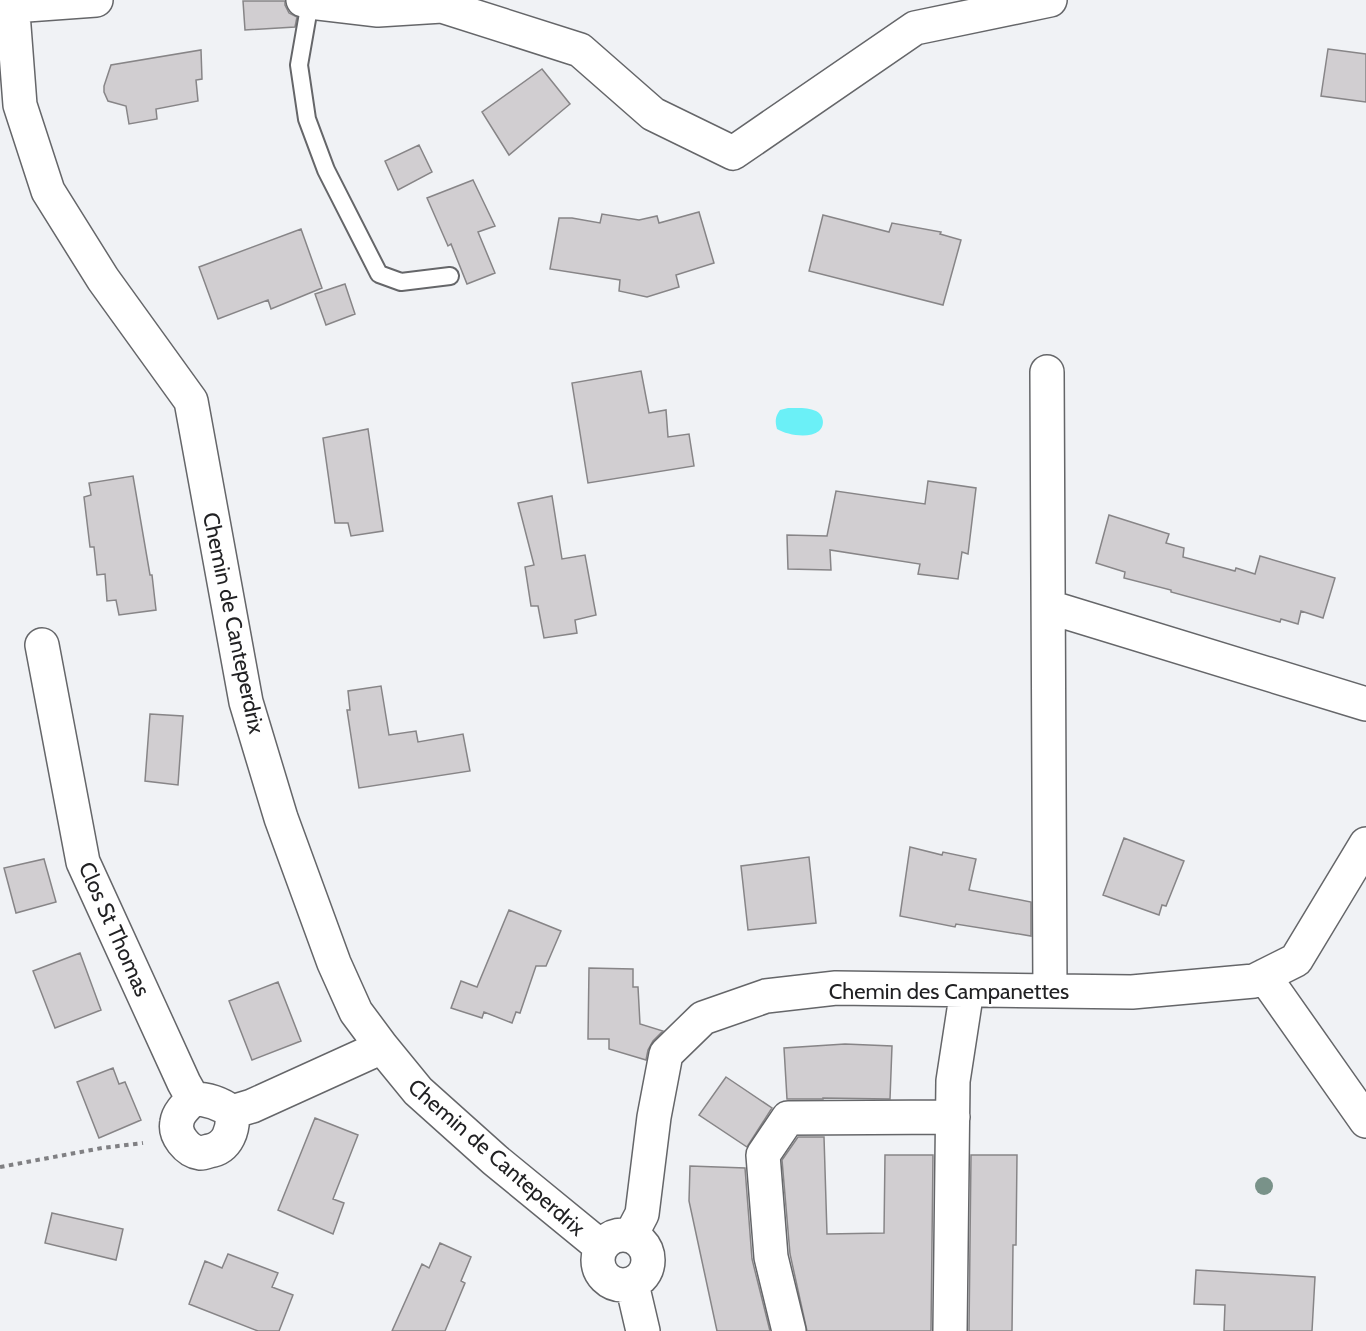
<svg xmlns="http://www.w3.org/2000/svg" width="1366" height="1331" font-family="Cabin,sans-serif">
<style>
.water{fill:#6bf0f7}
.building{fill:#d1ced1;stroke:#878587;stroke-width:1.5}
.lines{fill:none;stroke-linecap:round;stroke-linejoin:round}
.lane-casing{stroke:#656669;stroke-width:20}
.street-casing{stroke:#656669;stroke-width:36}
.path{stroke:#808083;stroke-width:4;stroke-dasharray:4.5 4.5;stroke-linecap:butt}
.lane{stroke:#fff;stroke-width:16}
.street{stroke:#fff;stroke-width:33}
.tree{fill:#799289}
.labels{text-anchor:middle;stroke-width:5;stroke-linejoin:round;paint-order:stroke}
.street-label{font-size:22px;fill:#212123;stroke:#fff}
</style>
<rect width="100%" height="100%" fill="#f0f2f5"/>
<path class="water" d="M788,408C796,408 808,407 816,411C823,414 826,425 819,431C809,439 787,435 777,429C775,421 775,417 780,410Z"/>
<path class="building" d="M243,1H285V5L289,13L297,17L295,27L245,30Z
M1328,49L1366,54V102L1321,96Z
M201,50L202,79L196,80L198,101L156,109L157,119L129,124L126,106L108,101L104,92V86L111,65Z
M542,69L570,104L509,155L482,112Z
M419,145L432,172L398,190L385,161Z
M473,180L495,226L478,232L495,273L467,284L451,244L448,246L427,198Z
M699,212L714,263L676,275L679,287L647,297L619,291L620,280L550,269L559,218H572L600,223L602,214L639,220L657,216L659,223Z
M823,215L889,232L892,223L941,232L940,234L961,240L943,305L809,271Z
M301,229L322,288L271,309L268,300L218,319L199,267Z
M345,284L355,314L326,325L315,294Z
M641,371L649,413L666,410L668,437L689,434L694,466L588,483L572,383Z
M368,429L383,531L351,536L348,523H335L323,438Z
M133,476L150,575H152L156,610L119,615L116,600L107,601L105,574L97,575L94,547H90L84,497L91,495L89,483Z
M928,481L976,488L968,554L962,552L958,579L918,574L920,564L830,550L831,570L788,569L787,535L827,536L836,491L925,504Z
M552,496L562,559L585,555L596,615L575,620L577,633L544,638L538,606H531L525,567L534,565L518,503Z
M1109,515L1169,534L1166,543L1184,548L1183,557L1235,571L1236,568L1255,574L1260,556L1335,578L1323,618L1301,611L1298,624L1281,619L1280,622L1171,592V590L1124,578L1125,572L1096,563Z
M381,686L389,735L416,731L418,742L463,734L470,771L359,788L347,710H350L348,691Z
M150,714L183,716L178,785L145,781Z
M1124,838L1184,861L1166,906L1162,905L1159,915L1103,895Z
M910,847L942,855L943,852L976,859L969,890L1031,902V936L956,924L955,927L900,916Z
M809,857L816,923L748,930L741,866Z
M44,859L56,902L16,913L4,868Z
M509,910L561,931L546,966H536L520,1013L516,1012L512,1023L484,1012L482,1018L451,1008L461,981L477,987Z
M80,953L101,1010L55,1028L33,971Z
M589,968L633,969V987H638L640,1024L663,1031L653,1041L648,1050L646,1060L609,1049V1039H588Z
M278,982L301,1041L252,1060L229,1001Z
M845,1044L892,1046L890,1099L823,1098V1099H787L784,1048Z
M113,1068L119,1084L125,1082L141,1120L99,1138L77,1082Z
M726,1077L772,1108L747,1147L699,1115Z
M315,1118L358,1135L333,1199L344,1203L333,1234L278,1210Z
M798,1137H824L827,1234L884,1233L885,1155H933L931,1331H807L790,1254L782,1160Z
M971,1155H1017L1016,1245H1013L1012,1331H969Z
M690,1166L745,1168L752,1259L770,1331H717L689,1201Z
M52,1213L123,1229L116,1260L45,1243Z
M440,1243L471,1257L461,1281L465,1283L445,1331H392L422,1264L429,1268Z
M228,1254L278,1273L272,1287L293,1295L279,1331H258L189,1304L205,1261L222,1268Z
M1196,1270L1315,1277L1312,1331H1224L1225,1305L1194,1304Z"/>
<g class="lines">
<defs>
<path id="lane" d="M310,2L299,65L307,119L326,170L379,274L401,282L450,276"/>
<path id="street" d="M12,0L20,105L48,191L103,279L191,401L246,702L281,818L334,963L356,1012L382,1047L418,1091L495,1160L600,1246
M303,0L310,2L378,10L442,6L580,50L653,114L733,153L915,28L1050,0
M13,6L96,0
M1047,372L1050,991
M1049,607L1366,704
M42,645L83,862L184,1083L193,1099
M1264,976L1366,1121
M193,1099C208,1099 220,1103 232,1112C234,1129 228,1148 209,1151C206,1152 203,1153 200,1153C187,1151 174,1135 177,1122C178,1113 187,1105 193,1099Z
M232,1112L252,1106L382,1047
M598 1260a25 25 0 1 1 50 0a25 25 0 1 1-50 0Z
M631,1235L642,1214L654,1117L666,1054L703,1018L766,996L836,988L1132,992L1254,981L1296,960L1366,844
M632,1284L643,1331
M789,1331L771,1257L763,1155L788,1118L953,1117
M950,1331L953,1081L967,990"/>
</defs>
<use href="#lane" class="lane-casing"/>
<use href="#street" class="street-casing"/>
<path class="path" d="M0,1167L102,1148L143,1143"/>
<use href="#lane" class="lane"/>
<use href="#street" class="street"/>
</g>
<circle class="tree" cx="1264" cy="1186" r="9"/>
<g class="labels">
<g class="street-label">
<text transform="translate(234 623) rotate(78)" y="8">Chemin de Canteperdrix</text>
<text transform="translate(115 929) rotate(66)" y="8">Clos St Thomas</text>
<text x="949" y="999">Chemin des Campanettes</text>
<text transform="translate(497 1157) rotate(41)" y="8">Chemin de Canteperdrix</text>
</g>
</g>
</svg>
